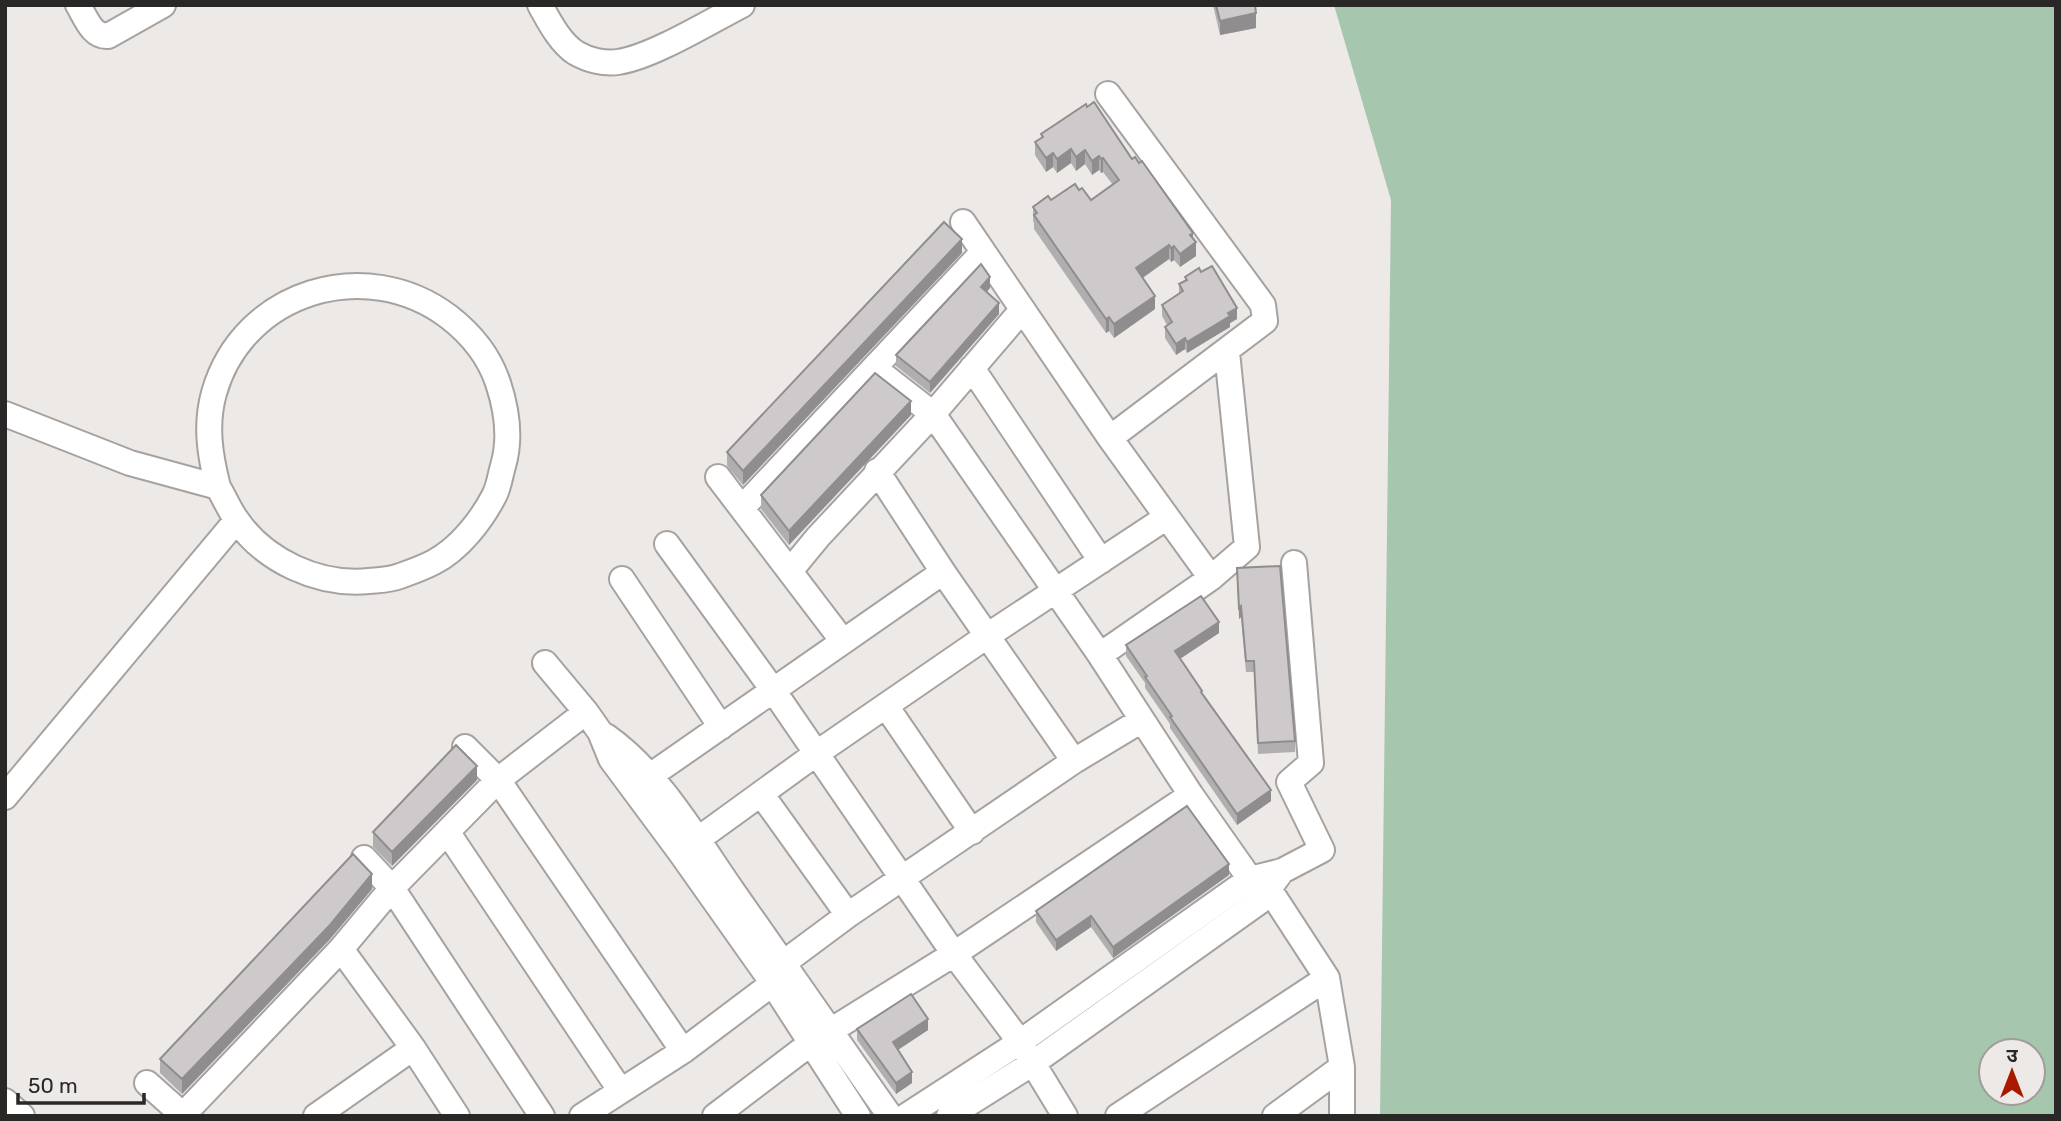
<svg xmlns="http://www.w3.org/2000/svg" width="2061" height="1121" font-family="Rubik,'Noto Sans Devanagari',sans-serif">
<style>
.green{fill:#a7c6ae;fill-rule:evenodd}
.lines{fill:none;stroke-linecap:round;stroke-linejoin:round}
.minor-casing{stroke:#a6a2a0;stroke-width:28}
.minor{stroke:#fff;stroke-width:24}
.wall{fill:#b1aeaf}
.shaded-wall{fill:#908d8f}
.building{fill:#cecacc;stroke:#908d8f;stroke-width:2}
</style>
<rect width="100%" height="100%" fill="#ede9e7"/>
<path class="green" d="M1334,5H2056V1116H1380L1391,200ZM1991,1051H2033V1093H1991Z"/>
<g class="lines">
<defs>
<path id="minor" d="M78,5C86,18 92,37 108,36L163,5
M540,5C549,21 560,43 576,53C588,60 604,64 618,62C652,57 709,22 742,5
M1108,94L1263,305L1265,321L1110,438
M963,222L1110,438L1211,578
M874,368L933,414L1100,655L1191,795L1250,879
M972,368L1101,561
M5,414L130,463L218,487C224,497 229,509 236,519C264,561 319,586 369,581C379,580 390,580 400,576C411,572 423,568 434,562C459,549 481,521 494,496C499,487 500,476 503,466C511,439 507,410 498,383C489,356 471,334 449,317C366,254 243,291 214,393C205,425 210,456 218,487
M877,471L943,572L1074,761
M718,477L842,640
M742,508L983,252
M667,544L773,690L954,954L1020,1042L1065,1116
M790,571L818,537L933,414L1022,310
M622,579L721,727
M1100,655L1211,578L1247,547L1227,352
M545,663L586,712L600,732L611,759L680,852L767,975L858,1116
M886,706L972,832
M606,736C659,773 697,840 734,893C786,967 838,1042 890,1116
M465,747L498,780L683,1051
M650,776L943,572
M762,795L848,915
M5,797L236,521
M448,833L620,1090
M697,840L817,753L987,636L1167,517
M364,858L392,888L542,1116
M1269,889L1327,978
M341,949L413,1048L457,1116
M770,973L848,915L1074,761L1142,720
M830,1031L954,954L1191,795
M147,1083L184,1116
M5,1101L22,1116
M183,1115L341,949L392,888L498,780L586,712
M316,1116L413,1048
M582,1116L683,1051L772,984
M715,1116L811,1043
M906,1116L1020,1042L1250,879L1282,871L1322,850L1289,782L1311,763L1294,563
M949,1116L1033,1063L1259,902L1282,871
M1118,1116L1327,978L1342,1067V1116
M1275,1116L1342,1067"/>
</defs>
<use href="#minor" class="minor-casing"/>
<use href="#minor" class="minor"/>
</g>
<path class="wall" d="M1213,5H1255L1256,28L1220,35Z
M1041,134L1132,159L1193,239L1196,256L1180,267L1174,260L1171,262L1169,259L1143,278L1155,309L1114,338L1109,331L1106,333L1034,229V223L1033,221V207L1079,190L1091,200L1113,185L1103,172L1101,173L1099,170L1092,175L1085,164L1076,171L1071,163L1057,173L1053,167L1046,172L1035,155V142L1041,138Z
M962,253L743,485L727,466V452Z
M1185,277L1237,319L1230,323V327L1187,353L1185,349L1176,355L1165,338V327L1167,325L1162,316V305L1179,293V284L1185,281Z
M990,288L987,292L999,314L930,393L896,366V355Z
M911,415L789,545L761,509V495Z
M1237,579L1295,741V752L1258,754L1254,672H1246L1241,617L1239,619Z
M1219,633L1180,659L1271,801L1237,825L1170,728V724L1145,688V683L1126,656V645Z
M477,780L392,866L373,847V832Z
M1229,875L1113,958L1091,927L1056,951L1036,922V911Z
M372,889L330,939L182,1094L160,1073V1059Z
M857,1029L928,1030L898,1050L912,1083L896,1094L857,1040Z"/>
<path class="shaded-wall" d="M1256,13V28L1220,35V21Z
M1071,149V163L1057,173V159Z
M1085,150V164L1076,171V157Z
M1053,153V167L1046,172V158Z
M1099,156V170L1092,175V161Z
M1103,158V172L1101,173V159Z
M1193,233V244L1196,242V256L1180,267V254L1190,235Z
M962,239V253L743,485V471Z
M1169,245V259L1136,282V268Z
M1174,246V260L1171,262V248Z
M990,277V288L981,298V287Z
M1155,296V309L1114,338V324Z
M999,303V314L930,393V382Z
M1237,308V319L1230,323V327L1187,353V342Z
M1109,317V331L1106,333V319Z
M1185,338V349L1176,355V344Z
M911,401V415L789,545V531Z
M1241,606V617L1239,619V608Z
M1219,622V633L1175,662V651Z
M477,766V780L392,866V852Z
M1271,790V801L1237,825V814Z
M1229,864V875L1113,958V947Z
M372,874V889L330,939L182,1094V1079Z
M1091,916V927L1056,951V940Z
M928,1019V1030L893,1053V1042Z
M912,1072V1083L896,1094V1083Z"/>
<path class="building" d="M1216,5H1255L1256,13L1220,21Z
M1094,102L1132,159L1135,157L1139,163L1142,161L1193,233L1190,235L1196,242L1180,254L1174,246L1171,248L1169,245L1136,268L1155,296L1114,324L1109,317L1106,319L1034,215L1037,213L1033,207L1048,196L1051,200L1075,184L1079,190L1082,188L1091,200L1119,180L1103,158L1101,159L1099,156L1092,161L1085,150L1076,157L1071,149L1057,159L1053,153L1046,158L1035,142L1043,137L1041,134L1086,104L1087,107Z
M944,222L962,239L743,471L727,452Z
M981,264L990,277L981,287L999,303L930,382L896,355Z
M1212,266L1237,308L1228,313L1230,316L1187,342L1185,338L1176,344L1165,327L1172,322L1162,305L1183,291L1179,284L1187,280L1185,277L1199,268L1201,272Z
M875,373L911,401L789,531L761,495Z
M1280,566L1295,741L1258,743L1254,661H1246L1241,606L1239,608L1237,568Z
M1201,596L1219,622L1175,651L1202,691L1201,692L1271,790L1237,814L1170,717L1172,716L1145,677L1147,676L1126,645Z
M456,745L477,766L392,852L373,832Z
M1187,806L1229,864L1113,947L1091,916L1056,940L1036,911Z
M353,854L372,874L330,925L182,1079L160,1059Z
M911,994L928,1019L893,1042L912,1072L896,1083L857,1029Z"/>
<rect width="2061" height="1121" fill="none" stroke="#292827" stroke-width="14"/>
<g transform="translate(2012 1072)"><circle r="33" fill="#ede9e7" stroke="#9f9c9a" stroke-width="2"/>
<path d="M0-5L12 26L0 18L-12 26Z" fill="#a91900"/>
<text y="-10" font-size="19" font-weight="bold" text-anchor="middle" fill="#292827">उ</text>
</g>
<path d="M18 1093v10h126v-10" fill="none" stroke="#292827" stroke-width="3.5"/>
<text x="28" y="1093" font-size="21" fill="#292827" stroke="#ede9e7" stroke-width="5" paint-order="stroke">50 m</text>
</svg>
